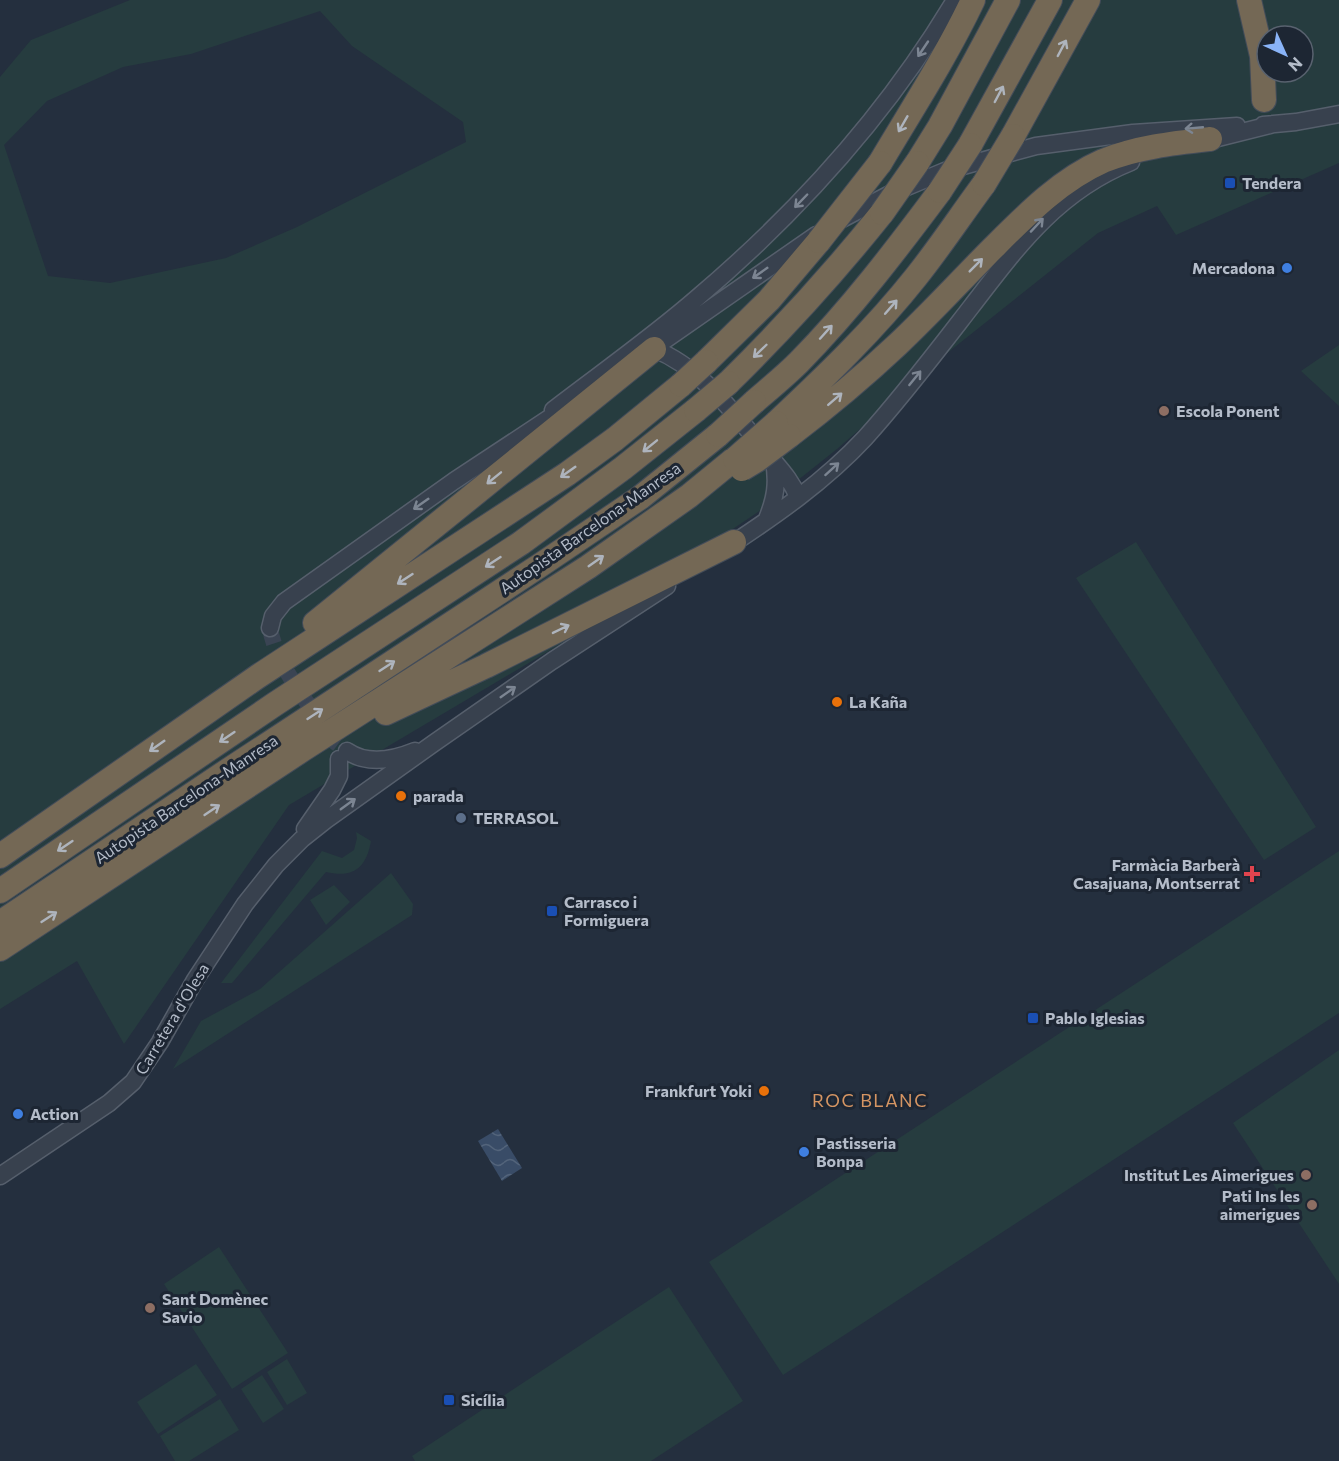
<svg xmlns="http://www.w3.org/2000/svg" width="1339" height="1461" font-family="Commissioner,sans-serif">
<style>
.green{fill:#263c3f;fill-rule:evenodd}
.water{fill:url(#water-waves)}
.lines{fill:none;stroke-linecap:round;stroke-linejoin:round}
.tertiary-tunnel{stroke:#3a4453;stroke-width:16;stroke-dasharray:16 8;stroke-linecap:butt}
.tertiary-casing{stroke:#565f6c;stroke-width:19}
.motorway-casing{stroke:#434c59;stroke-width:26}
.tertiary{stroke:#38414e;stroke-width:16}
.motorway{stroke:#746855;stroke-width:24}
.motorway-bridge-casing{stroke:#434c59;stroke-width:26;stroke-linecap:butt}
.motorway-bridge{stroke:#746855;stroke-width:24}
.oneway{stroke:#aeb4bd}
.oneway2{stroke:#7c8592}
.transit-dot{fill:#1a4fb4;stroke:#1d2633;stroke-width:2}
.shop-dot{fill:#3f7fe0;stroke:#1d2633;stroke-width:2}
.education-dot{fill:#8d6e63;stroke:#1d2633;stroke-width:2}
.food-dot{fill:#e8710a;stroke:#1d2633;stroke-width:2}
.service-dot{fill:#5c6f8a;stroke:#1d2633;stroke-width:2}
.health-dot{fill:#e0444e;stroke:#1d2633;stroke-width:2}
.labels{text-anchor:middle;stroke-width:6;stroke-linejoin:round;paint-order:stroke}
.poi-label{font-size:16px;font-weight:bold;fill:#b4bcc9;stroke:#1d2633;text-anchor:start}
.street-label{font-size:16px;fill:#b4bcc9;stroke:#1d2633}
.neighbourhood-label{font-size:18px;letter-spacing:1.5px;fill:#d59563;stroke:#1d2633}
</style>
<defs>
<pattern id="water-waves" width="16" height="10" patternUnits="userSpaceOnUse" patternTransform="scale(1.5)"><rect width="16" height="10" fill="#394c67"/><path d="M0 5q4-4 8 0t8 0" fill="none" stroke="#53647b"/></pattern>
</defs>
<rect width="100%" height="100%" fill="#242f3e"/>
<path class="green" d="M130,0H1339V163L1176,235L1157,206L1098,233L946,354L837,449L758,512L571,638L289,805L124,1044L77,961L0,1009V77L31,40ZM320,11L352,46L463,122L466,142L297,227L226,258L110,283L48,276L4,145L47,101L123,67L191,54ZM1267,36H1303V72H1267Z
M1339,345V406L1301,371Z
M1136,542L1316,827L1264,860L1076,578Z
M356,832L371,841C366,869 353,878 326,872L232,983H221L322,851L342,858L354,850L357,838Z
M1339,851V1013L783,1375L709,1262Z
M391,873L413,904L412,915L173,1069L201,1021L260,989Z
M334,885L350,902L326,925L310,900Z
M1339,1050V1284L1233,1123Z
M219,1247L288,1353L232,1389L164,1284Z
M669,1287L743,1401L651,1461H415L412,1456Z
M287,1359L307,1393L287,1405L267,1372Z
M196,1364L217,1395L158,1434L137,1402Z
M262,1375L284,1409L263,1423L241,1389Z
M220,1399L239,1430L189,1461H175L160,1436Z"/>
<path class="water" d="M498,1129L522,1168L502,1181L478,1141Z"/>
<g class="lines">
<path class="tertiary-tunnel" d="M270,628C276,666 313,710 335,742L347,751"/>
<defs>
<path id="tertiary" d="M1263,125L1296,122L1339,114
M1202,142L1274,124
M840,220L890,194L945,171L1036,146L1133,133L1237,126
M654,349C700,367 732,411 763,448C776,465 790,477 798,497
M645,354L816,235
M553,410C601,373 651,338 697,298C797,213 887,114 955,0
M767,519C775,499 778,484 774,462
M726,548C775,516 825,481 865,438C903,396 937,351 971,307C1017,247 1058,191 1131,162
M270,628L273,616L284,602L454,481L566,407
M347,751C367,765 393,760 415,751
M305,829L332,790L339,776V759
M0,1176L109,1103L133,1082L160,1042L195,980L245,904L276,865L302,839L326,820L434,743L552,661L667,586"/>
<path id="motorway" d="M1249,0L1262,56L1264,100
M1013,136L1088,0
M970,145L1050,0
M880,163C912,109 946,57 973,0
M917,163L940,126L1008,0
M706,362L769,300L819,241
M728,383C783,329 834,273 882,213
M754,402C769,389 785,376 799,362C851,309 896,250 940,191
M776,423C825,377 874,330 916,277C940,247 961,215 984,184
M789,436C827,407 863,377 897,345C930,314 961,280 993,248C1026,215 1060,180 1103,161C1137,147 1174,143 1210,139
M315,623L654,349
M386,713L486,666L734,542
M0,856L257,677L567,474L615,439L681,385
M0,891L275,704L521,543L623,468L696,410
M0,923L227,771L539,566L641,497L718,435
M0,949L302,750L588,567L689,496L733,460"/>
</defs>
<use href="#tertiary" class="tertiary-casing"/>
<use href="#motorway" class="motorway-casing"/>
<use href="#tertiary" class="tertiary"/>
<use href="#motorway" class="motorway"/>
<defs>
<path id="motorway-bridge" d="M984,184L1013,136
M940,191L970,145
M882,213L917,163
M819,241L880,163
M681,385L706,362
M696,410L728,383
M718,435L754,402
M735,459L776,423
M742,469L757,460L789,436"/>
</defs>
<use href="#motorway-bridge" class="motorway-bridge-casing"/>
<use href="#motorway-bridge" class="motorway-bridge"/>
</g>
<defs><path id="oneway-shaft" d="M-6 0H5M1.5-3L5.5 0L1.5 3" fill="none" stroke-width="1.6" stroke-linecap="round" stroke-linejoin="round" transform="scale(1.5)"/></defs>
<g class="oneway">
<use href="#oneway-shaft" transform="translate(1062 48) rotate(-62)"/>
<use href="#oneway-shaft" transform="translate(999 94) rotate(-62)"/>
<use href="#oneway-shaft" transform="translate(903 124) rotate(120)"/>
<use href="#oneway-shaft" transform="translate(976 265) rotate(-45)"/>
<use href="#oneway-shaft" transform="translate(891 307) rotate(-49)"/>
<use href="#oneway-shaft" transform="translate(826 332) rotate(-48)"/>
<use href="#oneway-shaft" transform="translate(760 351) rotate(136)"/>
<use href="#oneway-shaft" transform="translate(835 399) rotate(-41)"/>
<use href="#oneway-shaft" transform="translate(650 446) rotate(141)"/>
<use href="#oneway-shaft" transform="translate(568 472) rotate(145)"/>
<use href="#oneway-shaft" transform="translate(494 478) rotate(141)"/>
<use href="#oneway-shaft" transform="translate(596 561) rotate(-35)"/>
<use href="#oneway-shaft" transform="translate(493 562) rotate(147)"/>
<use href="#oneway-shaft" transform="translate(405 579) rotate(147)"/>
<use href="#oneway-shaft" transform="translate(561 629) rotate(-26)"/>
<use href="#oneway-shaft" transform="translate(387 666) rotate(-33)"/>
<use href="#oneway-shaft" transform="translate(315 714) rotate(-33)"/>
<use href="#oneway-shaft" transform="translate(227 737) rotate(146)"/>
<use href="#oneway-shaft" transform="translate(157 746) rotate(145)"/>
<use href="#oneway-shaft" transform="translate(212 810) rotate(-34)"/>
<use href="#oneway-shaft" transform="translate(65 846) rotate(146)"/>
<use href="#oneway-shaft" transform="translate(49 917) rotate(-33)"/>
</g>
<g class="oneway2">
<use href="#oneway-shaft" transform="translate(923 49) rotate(124)"/>
<use href="#oneway-shaft" transform="translate(1194 128) rotate(175)"/>
<use href="#oneway-shaft" transform="translate(801 201) rotate(134)"/>
<use href="#oneway-shaft" transform="translate(1037 225) rotate(-47)"/>
<use href="#oneway-shaft" transform="translate(760 273) rotate(145)"/>
<use href="#oneway-shaft" transform="translate(915 378) rotate(-51)"/>
<use href="#oneway-shaft" transform="translate(832 469) rotate(-42)"/>
<use href="#oneway-shaft" transform="translate(421 504) rotate(145)"/>
<use href="#oneway-shaft" transform="translate(508 692) rotate(-35)"/>
<use href="#oneway-shaft" transform="translate(348 804) rotate(-36)"/>
</g>
<g class="transit-dot">
<rect x="1224" y="177" width="12" height="12" rx="3"/>
<rect x="546" y="905" width="12" height="12" rx="3"/>
<rect x="1027" y="1012" width="12" height="12" rx="3"/>
<rect x="443" y="1394" width="12" height="12" rx="3"/>
</g>
<g class="shop-dot">
<circle cx="1287" cy="268" r="6"/>
<circle cx="18" cy="1114" r="6"/>
<circle cx="804" cy="1152" r="6"/>
</g>
<g class="education-dot">
<circle cx="1164" cy="411" r="6"/>
<circle cx="1306" cy="1175" r="6"/>
<circle cx="1312" cy="1205" r="6"/>
<circle cx="150" cy="1308" r="6"/>
</g>
<g class="food-dot">
<circle cx="837" cy="702" r="6"/>
<circle cx="401" cy="796" r="6"/>
<circle cx="764" cy="1091" r="6"/>
</g>
<circle class="service-dot" cx="461" cy="818" r="6"/>
<path class="health-dot" d="M1249 865h6v6h6v6h-6v6h-6v-6h-6v-6h6z"/>
<g class="labels">
<g class="poi-label">
<text x="1242" y="189">Tendera</text>
<text x="1275" y="274" text-anchor="end">Mercadona</text>
<text x="1176" y="417">Escola Ponent</text>
<text x="849" y="708">La Kaña</text>
<text x="413" y="802">parada</text>
<text x="473" y="824">TERRASOL</text>
<text x="1240" y="871" text-anchor="end">Farmàcia Barberà<tspan x="1240" dy="18">Casajuana, Montserrat</tspan></text>
<text x="564" y="908">Carrasco i<tspan x="564" dy="18">Formiguera</tspan></text>
<text x="1045" y="1024">Pablo Iglesias</text>
<text x="752" y="1097" text-anchor="end">Frankfurt Yoki</text>
<text x="30" y="1120">Action</text>
<text x="816" y="1149">Pastisseria<tspan x="816" dy="18">Bonpa</tspan></text>
<text x="1294" y="1181" text-anchor="end">Institut Les Aimerigues</text>
<text x="1300" y="1202" text-anchor="end">Pati Ins les<tspan x="1300" dy="18">aimerigues</tspan></text>
<text x="162" y="1305">Sant Domènec<tspan x="162" dy="18">Savio</tspan></text>
<text x="461" y="1406">Sicília</text>
</g>
<g class="street-label">
<text transform="translate(590 528) rotate(-35)" y="6">Autopista Barcelona-Manresa</text>
<text transform="translate(186 799) rotate(-34)" y="6">Autopista Barcelona-Manresa</text>
<text transform="translate(172 1019) rotate(-59)" y="6">Carretera d'Olesa</text>
</g>
<g class="neighbourhood-label">
<text x="870" y="1107">ROC BLANC</text>
</g>
</g>
<g transform="translate(1285 54) rotate(135)"><circle r="28" fill="#1d2633" stroke="#59626f" stroke-width="1.5"/>
<path d="M0-4.5L10 22L0 15L-10 22Z" fill="#8ab4f8"/>
<text y="-9" font-size="16" font-weight="bold" text-anchor="middle" fill="#b4bcc9">N</text>
</g>
</svg>
